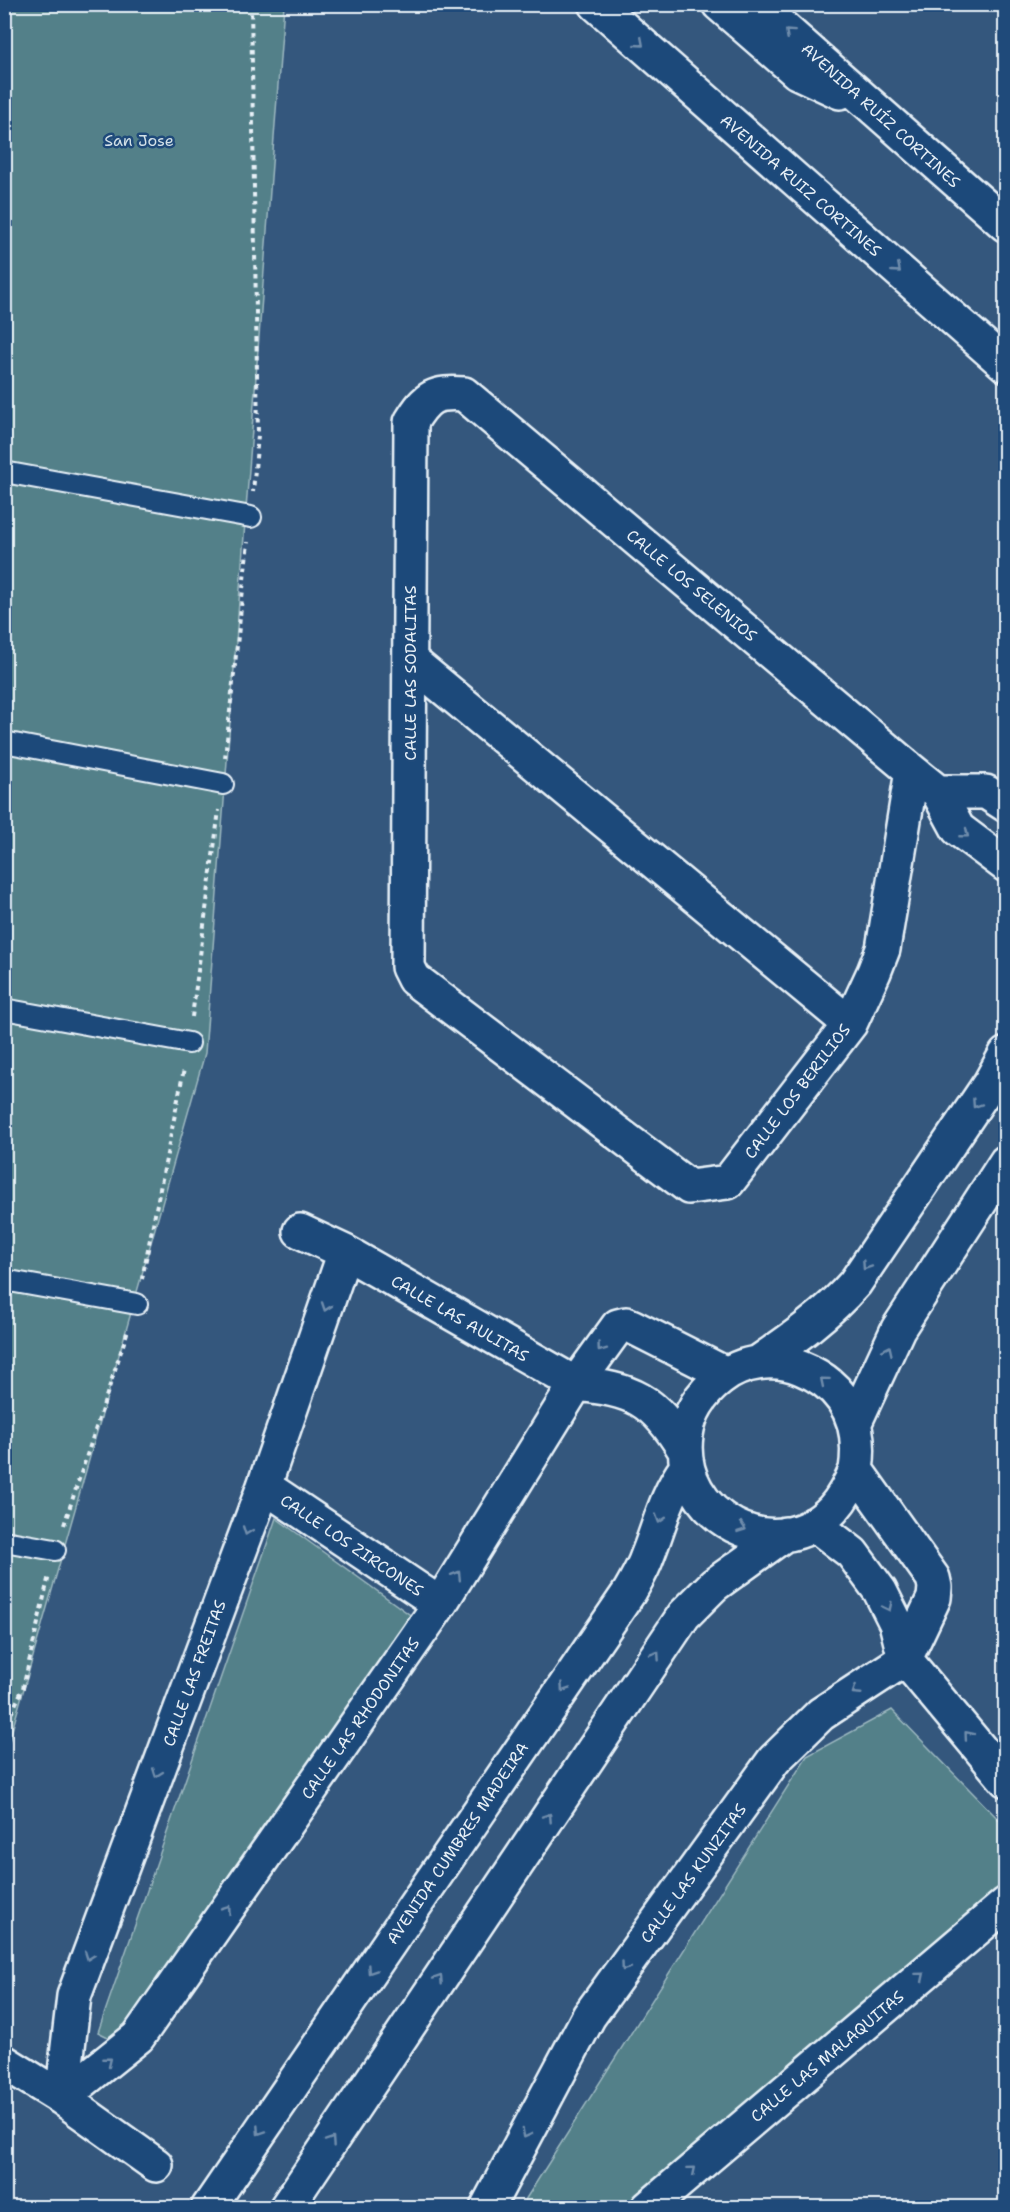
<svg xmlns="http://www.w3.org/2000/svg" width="1010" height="2212" font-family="'Shantell Sans',sans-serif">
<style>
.green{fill:#528089;stroke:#9db8c0;stroke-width:1.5}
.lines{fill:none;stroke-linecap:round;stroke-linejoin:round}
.service-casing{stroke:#e8f1f8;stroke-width:24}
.minor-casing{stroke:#e8f1f8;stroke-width:38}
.tertiary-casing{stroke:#e8f1f8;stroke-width:38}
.path{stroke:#e8f1f8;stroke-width:4;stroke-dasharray:4.5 4.5;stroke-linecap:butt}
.service{stroke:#1f4a7a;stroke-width:20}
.minor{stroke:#1f4a7a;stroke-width:33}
.tertiary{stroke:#1f4a7a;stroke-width:33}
.oneway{stroke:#6f8dac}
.labels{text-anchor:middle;stroke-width:5;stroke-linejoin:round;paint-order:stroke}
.street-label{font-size:16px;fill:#e8f1f8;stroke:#1f4a7a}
.park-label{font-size:16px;fill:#d2e0e7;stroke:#1f4a7a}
</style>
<rect width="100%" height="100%" fill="#34577d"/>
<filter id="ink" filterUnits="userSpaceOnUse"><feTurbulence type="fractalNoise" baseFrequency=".0167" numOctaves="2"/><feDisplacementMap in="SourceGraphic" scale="12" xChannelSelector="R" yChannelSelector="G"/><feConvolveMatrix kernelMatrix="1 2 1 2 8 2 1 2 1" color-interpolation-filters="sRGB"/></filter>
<g filter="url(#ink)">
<path class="green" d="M5,5H284L205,1053L5,1755Z
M276,1518L413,1617L120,2043L98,2032Z
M892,1710L1005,1826V1884L757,2112L634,2207L520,2208L807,1756Z"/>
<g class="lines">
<defs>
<path id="service" d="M4,472L251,517
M4,742L223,784
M4,1009L189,1043
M4,1280L137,1304
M4,1541L55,1550"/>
<path id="minor" d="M410,660L850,1024
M912,771L883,949L874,972L850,1024L728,1182L689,1187L414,979L408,967L411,422C427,396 434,392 464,394L912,771L938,792L958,829L1006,865
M938,792H986L1006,805
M300,1231L345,1252L576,1384C632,1389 654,1399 684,1449
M759,1362C794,1338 827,1315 855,1283L990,1083L1006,1054
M855,1422L898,1329L1006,1162
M264,1486L440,1604
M814,1524L852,1553L880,1591L896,1623L905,1659L1006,1780
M4,2062L62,2098L156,2165
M62,2098L138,2037L440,1604L576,1384L618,1326L626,1324L633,1327L726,1374
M62,2098L74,1996L264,1486L345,1252
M208,2208L630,1591C636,1580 643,1569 647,1557C660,1525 665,1497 686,1468
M286,2208L684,1615L714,1585L785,1534
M487,2208L589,2016L774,1760L821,1714L905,1659L934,1598L935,1587L933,1578L856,1470C863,1423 846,1386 801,1368C775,1357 742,1361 720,1379C702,1393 689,1412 686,1435C675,1517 776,1570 833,1509C844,1497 850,1484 856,1470
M648,2208L1006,1904"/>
<path id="tertiary" d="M596,4L1006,365
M719,4L797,72L840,92
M756,4L1006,225"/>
</defs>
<use href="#service" class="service-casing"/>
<use href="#minor" class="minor-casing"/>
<use href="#tertiary" class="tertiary-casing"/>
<path class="path" d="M251,4L258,435L253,492
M225,758L248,542
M192,1017L219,810
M142,1279L184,1069
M64,1525L128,1330
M4,1729L23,1688L49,1575"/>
<use href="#service" class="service"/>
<use href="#minor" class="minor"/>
<use href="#tertiary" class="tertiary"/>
</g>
<defs><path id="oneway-chevron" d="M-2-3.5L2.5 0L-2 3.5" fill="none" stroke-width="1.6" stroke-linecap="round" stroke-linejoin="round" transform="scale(1.5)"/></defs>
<g class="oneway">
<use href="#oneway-chevron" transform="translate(789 33) rotate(-138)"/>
<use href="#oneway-chevron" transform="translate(640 43) rotate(41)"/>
<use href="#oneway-chevron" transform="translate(897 269) rotate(41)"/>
<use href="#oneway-chevron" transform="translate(965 834) rotate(39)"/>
<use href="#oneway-chevron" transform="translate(976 1104) rotate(124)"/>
<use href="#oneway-chevron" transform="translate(866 1266) rotate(124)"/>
<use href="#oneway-chevron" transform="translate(326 1307) rotate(109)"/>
<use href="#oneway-chevron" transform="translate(601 1348) rotate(126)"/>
<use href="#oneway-chevron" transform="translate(888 1350) rotate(-65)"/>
<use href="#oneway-chevron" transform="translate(824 1381) rotate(-140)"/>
<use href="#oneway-chevron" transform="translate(660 1519) rotate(107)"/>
<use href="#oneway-chevron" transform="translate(742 1528) rotate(20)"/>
<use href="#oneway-chevron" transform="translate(247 1531) rotate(110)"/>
<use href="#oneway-chevron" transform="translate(457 1575) rotate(-58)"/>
<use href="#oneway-chevron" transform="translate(888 1607) rotate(64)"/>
<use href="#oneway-chevron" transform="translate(656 1655) rotate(-56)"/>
<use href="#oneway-chevron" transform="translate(564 1688) rotate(124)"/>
<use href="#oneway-chevron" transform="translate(856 1691) rotate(147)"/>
<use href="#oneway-chevron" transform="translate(968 1735) rotate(-130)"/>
<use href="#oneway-chevron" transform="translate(157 1773) rotate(110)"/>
<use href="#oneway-chevron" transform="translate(548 1817) rotate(-56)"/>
<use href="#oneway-chevron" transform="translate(227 1909) rotate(-55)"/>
<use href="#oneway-chevron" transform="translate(89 1956) rotate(110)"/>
<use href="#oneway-chevron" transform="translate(625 1967) rotate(126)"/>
<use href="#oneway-chevron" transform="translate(371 1970) rotate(124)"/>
<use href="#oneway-chevron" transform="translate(921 1976) rotate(-40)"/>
<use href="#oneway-chevron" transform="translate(439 1979) rotate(-56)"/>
<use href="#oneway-chevron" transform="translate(108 2061) rotate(-39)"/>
<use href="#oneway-chevron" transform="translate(260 2131) rotate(124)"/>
<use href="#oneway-chevron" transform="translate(526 2134) rotate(118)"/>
<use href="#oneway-chevron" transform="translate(331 2141) rotate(-56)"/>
<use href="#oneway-chevron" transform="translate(692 2170) rotate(-40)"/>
</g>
</g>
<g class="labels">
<g class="street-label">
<text transform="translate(881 115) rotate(42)" y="6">AVENIDA RUÍZ CORTINES</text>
<text transform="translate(801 185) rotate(41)" y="6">AVENIDA RUIZ CORTINES</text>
<text transform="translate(692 585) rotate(40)" y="6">CALLE LOS SELENIOS</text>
<text transform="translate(410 673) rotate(-90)" y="6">CALLE LAS SODALITAS</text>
<text transform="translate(797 1091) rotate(-53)" y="6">CALLE LOS BERILIOS</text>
<text transform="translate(460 1318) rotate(30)" y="6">CALLE LAS AULITAS</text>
<text transform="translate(352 1545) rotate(34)" y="6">CALLE LOS ZIRCONES</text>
<text transform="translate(194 1673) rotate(-70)" y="6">CALLE LAS FREITAS</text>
<text transform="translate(360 1718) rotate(-55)" y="6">CALLE LAS RHODONITAS</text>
<text transform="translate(457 1843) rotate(-56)" y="6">AVENIDA CUMBRES MADEIRA</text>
<text transform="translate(693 1873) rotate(-54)" y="6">CALLE LAS KUNZITAS</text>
<text transform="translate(827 2056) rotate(-40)" y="6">CALLE LAS MALAQUITAS</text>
</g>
<g class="park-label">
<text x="139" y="146">San Jose</text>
</g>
</g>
<rect width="1010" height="2212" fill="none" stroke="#1f4a7a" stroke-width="24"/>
<rect x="12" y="12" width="986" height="2188" fill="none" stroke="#e8f1f8" stroke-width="2" filter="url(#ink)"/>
</svg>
